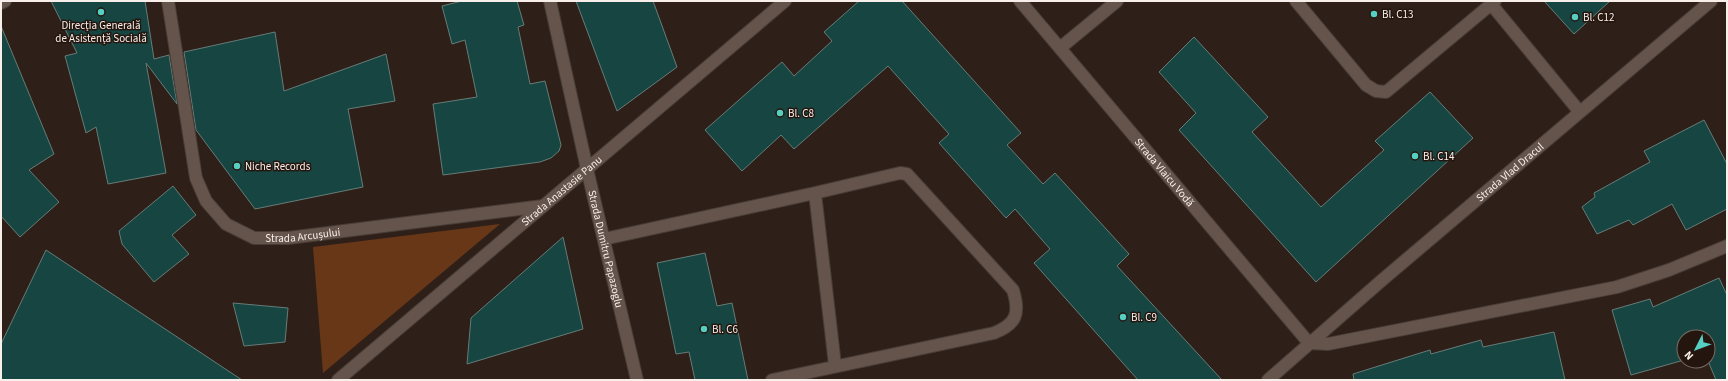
<svg xmlns="http://www.w3.org/2000/svg" width="1728" height="381" font-family="'Source Sans 3',sans-serif">
<style>
.green{fill:#683718}
.building{fill:#174541;stroke:#667c78}
.lines{fill:none;stroke-linecap:round;stroke-linejoin:round}
.service-casing{stroke:#483c37;stroke-width:14}
.minor-casing{stroke:#483c37;stroke-width:14}
.tertiary-casing{stroke:#483c37;stroke-width:14}
.service{stroke:#64544b;stroke-width:12}
.minor{stroke:#64544b;stroke-width:12}
.tertiary{stroke:#64544b;stroke-width:12}
.poi-dot{fill:#57cec2;stroke:#24160f;stroke-width:1.5}
.labels{text-anchor:middle;stroke-width:3;stroke-linejoin:round;paint-order:stroke}
.poi-label{font-size:11px;fill:#f9efea;stroke:#24160f;text-anchor:start}
.street-label{font-size:11px;fill:#f9efea;stroke:#24160f}
</style>
<rect width="100%" height="100%" fill="#2e2018"/>
<path class="green" d="M500,224L323,373L313,247Z"/>
<path class="building" d="M51,1H145L154,59L169,55L177,104L146,63L166,173L108,184L96,127L86,133L65,56L77,53Z
M462,1H517L524,25L518,27L530,84L545,81L561,145L559,151L551,158L540,162L443,175L433,104L477,97L465,40L452,44L442,6Z
M576,1H653L677,67L617,111Z
M859,1H902L1021,133L1007,145L1043,184L1055,173L1129,254L1117,266L1222,380H1138L1034,263L1050,249L1015,209L1006,218L939,143L949,134L888,66L794,149L781,135L742,171L705,130L782,62L794,76L832,41L824,32Z
M1544,1H1610L1574,34Z
M1,26L54,154L29,170L59,202L20,237L1,216Z
M275,32L284,91L386,54L395,101L348,109L363,187L255,209L196,130L184,52Z
M1194,37L1268,117L1252,132L1321,207L1384,150L1375,141L1430,92L1473,138L1316,282L1179,130L1196,113L1159,72Z
M1704,120L1727,164V209L1686,230L1672,204L1633,225L1629,220L1597,234L1582,207L1595,197L1594,193L1650,162L1644,151Z
M173,186L196,215L172,235L189,254L154,282L122,244L119,231Z
M563,237L583,329L467,364L471,318Z
M46,250L242,380H1V344Z
M705,253L717,306L732,303L748,380H695L689,352L676,354L657,263Z
M1719,278L1727,295V380H1716L1708,361V337H1684V360L1631,375L1612,310L1650,299L1653,307Z
M233,303L288,308L285,342L244,346Z
M1554,332L1565,380H1354L1353,374L1430,350L1431,354L1481,340L1483,347Z"/>
<g class="lines">
<defs>
<path id="service" d="M1296,1L1366,85L1376,91L1386,92L1495,1
M1491,4L1579,111
M1060,48L1117,1
M815,193L835,365
M604,239L815,193L900,173L907,174L1013,290C1020,313 1017,324 994,333L772,380"/>
<g id="minor">
<path id="s1" d="M168,1L196,178L206,201L226,224L254,238H288L543,206"/>
<path id="s2" d="M550,1L587,169L637,380"/>
<path id="s3" d="M1020,1L1309,343"/>
<path d="M1309,343L1328,344L1343,341L1617,287L1669,270L1727,246"/>
<path id="s4" d="M1268,380L1381,281L1711,1"/>
</g>
<g id="tertiary">
<path d="M1,3L5,1"/>
<path id="s5" d="M338,380L785,1"/>
</g>
</defs>
<use href="#service" class="service-casing"/>
<use href="#minor" class="minor-casing"/>
<use href="#tertiary" class="tertiary-casing"/>
<use href="#service" class="service"/>
<use href="#minor" class="minor"/>
<use href="#tertiary" class="tertiary"/>
</g>
<g class="poi-dot">
<circle cx="101" cy="12" r="4"/>
<circle cx="1374" cy="14" r="4"/>
<circle cx="1575" cy="17" r="4"/>
<circle cx="780" cy="113" r="4"/>
<circle cx="1415" cy="156" r="4"/>
<circle cx="237" cy="166" r="4"/>
<circle cx="1123" cy="317" r="4"/>
<circle cx="704" cy="329" r="4"/>
</g>
<g class="labels">
<g class="poi-label">
<text x="1382" y="18">Bl. C13</text>
<text x="1583" y="21">Bl. C12</text>
<text x="101" y="29" text-anchor="middle">Direcția Generală<tspan x="101" dy="13">de Asistență Socială</tspan></text>
<text x="788" y="117">Bl. C8</text>
<text x="1423" y="160">Bl. C14</text>
<text x="245" y="170">Niche Records</text>
<text x="1131" y="321">Bl. C9</text>
<text x="712" y="333">Bl. C6</text>
</g>
<g class="street-label">
<text dy="4" stroke="none"><textPath href="#s4" startOffset="319">Strada Vlad Dracul</textPath></text>
<text dy="4" stroke="none"><textPath href="#s3" startOffset="224">Strada Vlaicu Vodă</textPath></text>
<text dy="4" stroke="none"><textPath href="#s5" startOffset="293">Strada Anastasie Panu</textPath></text>
<text dy="4" stroke="none"><textPath href="#s1" startOffset="315">Strada Arcușului</textPath></text>
<text dy="4" stroke="none"><textPath href="#s2" startOffset="254">Strada Dumitru Papazoglu</textPath></text>
</g>
</g>
<rect width="1728" height="381" fill="none" stroke="#f9efea" stroke-width="4"/>
<g transform="translate(1696 349) rotate(228)"><circle r="19" fill="#24160f" stroke="#796d67"/>
<path d="M0-3L7 15L0 10L-7 15Z" fill="#57cec2"/>
<text y="-6" font-size="11" font-weight="bold" text-anchor="middle" fill="#f9efea">N</text>
</g>
</svg>
